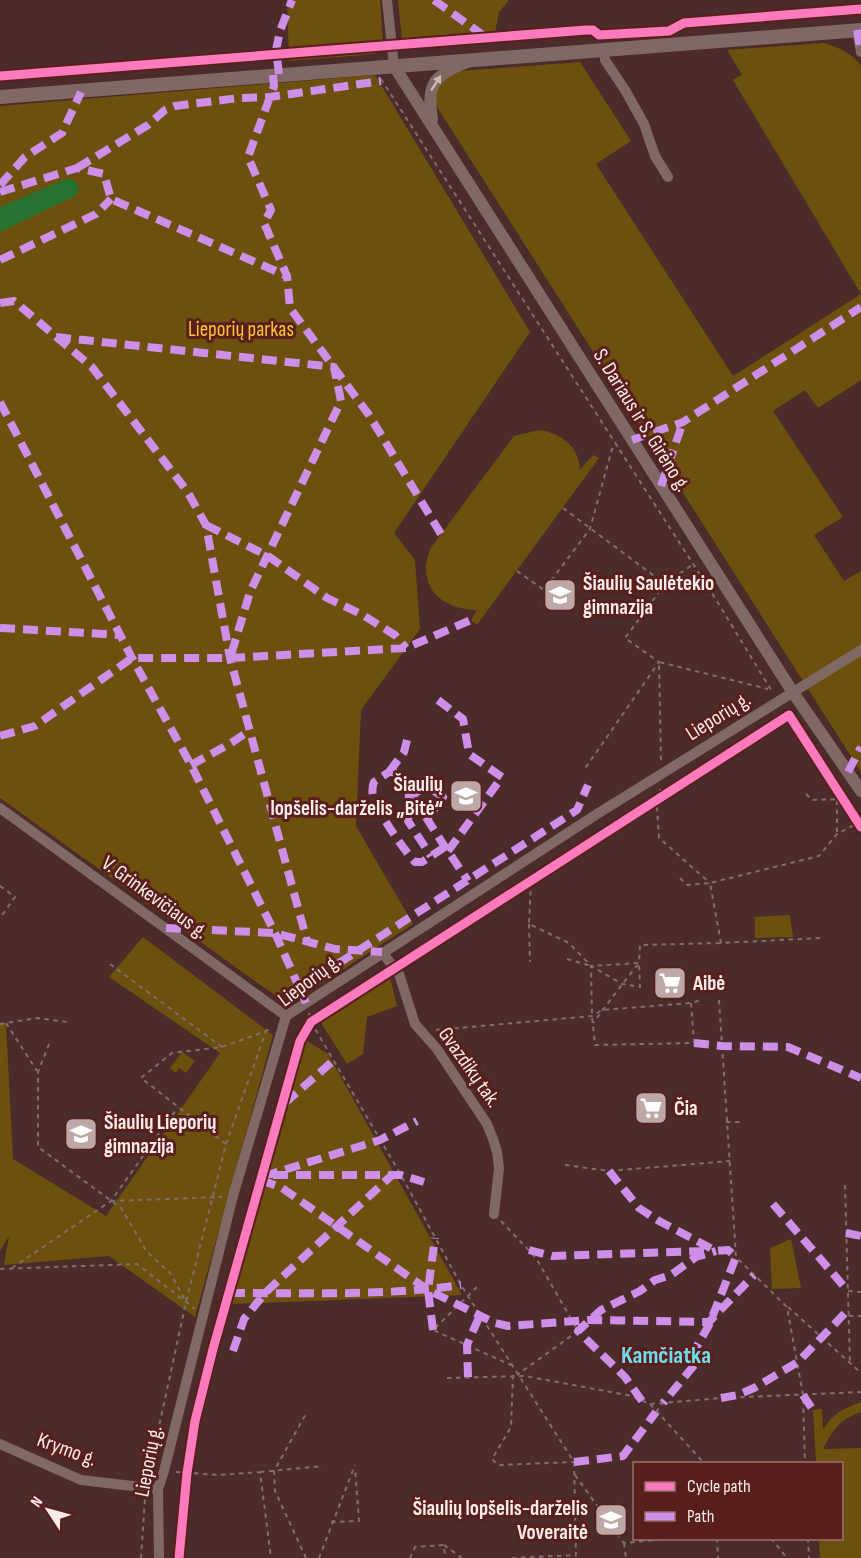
<svg xmlns="http://www.w3.org/2000/svg" width="861" height="1558" font-family="'Sofia Sans Condensed',sans-serif">
<style>
.green{fill:#6d500d}
.water{fill:#277230}
.lines{fill:none;stroke-linecap:round;stroke-linejoin:round}
.path{stroke:#826d6c;stroke-width:2;stroke-dasharray:4.5 4.5;stroke-linecap:butt}
.minor{stroke:#806865;stroke-width:10}
.tertiary{stroke:#806865;stroke-width:12}
.secondary{stroke:#806865;stroke-width:14}
.quiet{stroke:#ce8fe9;stroke-width:8;stroke-dasharray:15 8;stroke-linecap:butt}
.cycleway-casing{stroke:#591f1c;stroke-width:13}
.cycleway{stroke:#fd7abc;stroke-width:9}
.oneway{fill:#cab7b4}
.labels{text-anchor:middle;stroke-width:6;stroke-linejoin:round;paint-order:stroke}
.park-label{font-size:21px;fill:#fec62e;stroke:#591f1c}
.street-label{font-size:21px;fill:#fbebe9;stroke:#591f1c}
.poi-label{font-size:21px;font-weight:bold;fill:#fbebe9;stroke:#591f1c;text-anchor:start}
.quarter-label{font-size:24px;font-weight:bold;fill:#71dce9;stroke:#591f1c}
</style>
<rect width="100%" height="100%" fill="#4b2c2a"/>
<path class="green" d="M287,0H380L383,42L375,54L289,61Z
M398,0H509L499,12L495,33L402,40Z
M824,43C837,47 854,54 861,66V380L818,408L805,390L773,411L843,517L814,535L844,581L861,571V772L437,107C430,87 442,79 460,71L580,62L631,141L596,164L733,376L861,294L733,80L742,75L727,50Z
M375,75L530,332L394,533L415,560L420,629L361,710L356,826L413,924L296,1000L280,999L0,798V106Z
M539,430C561,433 579,446 580,470L593,455L599,458L477,625L471,620L477,610C452,610 426,597 426,569C425,563 429,555 430,549L514,436Z
M790,915L793,937L755,938V917Z
M143,937L273,1035L195,1317L109,1256L4,1265L9,1236L0,1251V1024H6L13,1159L106,1216L220,1053L109,977Z
M390,977L397,1006L367,1017L363,1054L347,1064L320,1021Z
M304,1039L328,1054L462,1295L232,1304Z
M182,1052L195,1061L186,1073L179,1068L176,1073L170,1068Z
M791,1239L801,1288L772,1289L770,1248Z
M861,1402V1412C839,1420 834,1429 823,1449L861,1448V1558H820L819,1539L842,1538V1464L816,1463L813,1410L822,1409L823,1430C832,1414 844,1408 861,1402Z"/>
<path class="water" d="M71,179C80,183 81,189 75,196L0,232V207L63,180Z"/>
<g class="lines">
<path class="path" d="M381,79L715,598L773,693
M563,508L665,584L625,638L659,662L584,770
M517,571L544,590L590,529L612,449L618,446
M665,584L692,565
M661,760L659,662L768,689
M660,789L657,809L659,838L710,883
M806,794L812,800L843,799
M837,832V799
M680,878L687,885L710,883
M531,882L529,924L569,943L591,966L622,984L640,987L639,963C623,983 608,1003 593,1023
M0,886L15,897L0,918
M529,924L530,962
M820,938L721,943L710,883L819,856L837,834L858,823
M567,959L591,966
M110,964L222,1047
M719,1000L736,1257L787,1307L803,1395L805,1464
M691,1003L694,1043L595,1045L592,1016L591,966L639,963L640,945L721,943
M309,1013L311,1022L401,1175L461,1285L574,1462L576,1558
M6,1023L37,1071
M0,1024L37,1018L67,1022
M436,1030L592,1016L602,1010L691,1003L701,1000
M49,1044L38,1072V1147L121,1208L147,1252L171,1274L186,1302
M726,1122H744
M226,1144L141,1078L172,1053L222,1047L266,1031L272,1027
M565,1165L609,1171L730,1161
M845,1185L850,1364
M111,1201L222,1197
M501,1221L536,1258L578,1331L517,1375
M12,1268L111,1201L178,1107
M0,1269L137,1264L195,1309
M477,1287L433,1330L511,1365
M848,1291L861,1292
M788,1307L861,1373
M849,1316H861
M513,1375L511,1427L492,1459L498,1465L574,1462
M447,1378L525,1376L632,1396L650,1404L721,1398L861,1392
M650,1404L705,1464
M656,1412L663,1403
M176,1472L219,1475L260,1472L271,1558
M260,1472L323,1466
M575,1475L624,1543L675,1538
M148,1477L186,1302L226,1144L266,1031
M331,1522L359,1521L355,1468
M717,1538L718,1558
M771,1538L787,1558
M808,1538L809,1558
M624,1543L626,1558
M444,1545L462,1558
M141,1558L145,1498
M306,1558L275,1491L274,1471L307,1412
M319,1558L355,1465
M410,1558L415,1547L444,1545L445,1558
M512,1558L576,1555"/>
<path class="minor" d="M387,0L394,66
M857,30L861,52
M604,50L605,60L625,90L644,124L655,156L668,177
M0,808L286,1016
M382,952L399,974L415,1024L437,1049L487,1124L493,1139L497,1152L499,1168L494,1214
M0,1444L81,1480L158,1489
M159,1558L158,1489L164,1471L233,1196L286,1016L597,814L861,650"/>
<path class="tertiary" d="M394,66L792,691L861,791
M432,119C426,85 434,75 465,63"/>
<path class="secondary" d="M0,97L861,30"/>
<path class="quiet" d="M434,0L487,38
M857,30L861,52
M279,74L276,50L280,31L292,0
M273,75L274,86L248,157L271,210L264,223L287,276L290,308L369,415L441,534
M77,168L148,125L165,110L175,106L239,98L270,97L381,81
M0,185L25,157L62,133L81,92
M0,192L77,168L104,174L111,199L287,276
M0,260L96,214L111,199
M0,303L14,301L92,367L187,491L206,525L230,658L307,941
M56,337L334,367L341,401L250,592L231,655
M0,402L132,658L191,765L275,933L306,1003
M632,440L683,422L861,307
M661,486L683,422
M206,525L268,556L327,598L361,614L395,635L406,648
M0,628L121,635
M438,700L463,719L469,754L502,777L448,851
M0,736L35,726L132,658H230L406,648L471,620
M191,765L231,743L249,731
M389,772L404,752L407,740
M848,772L861,747
M409,791L408,821L431,856
M412,795L427,786L443,797L427,819
M445,847L422,862H415C404,850 377,812 373,796C372,791 372,787 374,782L389,772H397L445,847L448,851L468,881
M166,928L275,933L335,949L382,952
M300,988L577,810L588,785
M694,1043L722,1046L788,1047L861,1078
M285,1103L334,1060
M609,1171L639,1208L659,1221L716,1251L728,1250L736,1257L709,1325L696,1348V1363L663,1403
M263,1174H271L380,1140L417,1121
M273,1175H401L424,1182
M261,1180L282,1188L428,1290L495,1323L508,1326L589,1320L709,1322L754,1275
M773,1204L848,1291
M846,1233L861,1236
M529,1250L552,1256L704,1251
M230,1293C306,1293 385,1296 461,1285
M433,1330L428,1290L435,1238
M233,1351L244,1319L265,1293L392,1175
M468,1377L467,1345L480,1315
M803,1395L813,1410
M721,1398L738,1395L754,1388L798,1362L848,1310
M642,1401L625,1377L578,1331L601,1310L640,1291L655,1280L671,1275L696,1257L716,1251
M574,1462L623,1456L656,1412"/>
<defs>
<path id="cycleway" d="M0,76L586,30H593L599,35L669,31L684,23L861,9
M179,1558L187,1473L195,1421L213,1349L300,1041L311,1022L789,715L861,827"/>
</defs>
<use href="#cycleway" class="cycleway-casing"/>
<use href="#cycleway" class="cycleway"/>
</g>
<defs><path id="oneway-solid" d="M-6-.8H1V-3.2L6.5 0L1 3.2V.8H-6Z" transform="scale(1.5)"/></defs>
<use class="oneway" href="#oneway-solid" transform="translate(436 83) rotate(-57)"/>
<defs>
<symbol id="school-square" viewBox="-11 -11 22 22"><rect x="-9" y="-9" width="18" height="18" rx="4" fill="#bda8a6" stroke="#591f1c"/><path d="M0-5L7-2L0 1L-7-2ZM-4 1L0 2.5L4 1V4Q0 6-4 4Z" fill="#fff"/></symbol>
<symbol id="supermarket-square" viewBox="-11 -11 22 22"><rect x="-9" y="-9" width="18" height="18" rx="4" fill="#bda8a6" stroke="#591f1c"/><path d="M-6-5.5h2.5l.6 2H6L4.5 2H-2.5L-4.4-4H-6ZM-1.5 3.2a1.3 1.3 0 1 0 .1 0ZM3 3.2a1.3 1.3 0 1 0 .1 0Z" fill="#fff"/></symbol>
</defs>
<g fill-rule="evenodd">
<use href="#school-square" x="541" y="576" width="38" height="38"/>
<use href="#school-square" x="447" y="777" width="38" height="38"/>
<use href="#supermarket-square" x="651" y="964" width="38" height="38"/>
<use href="#supermarket-square" x="632" y="1089" width="38" height="38"/>
<use href="#school-square" x="62" y="1115" width="38" height="38"/>
<use href="#school-square" x="592" y="1501" width="38" height="38"/>
</g>
<g class="labels">
<g class="park-label">
<text x="241" y="336">Lieporių parkas</text>
</g>
<g class="street-label">
<text transform="translate(642 420) rotate(58)" y="7">S. Dariaus ir S. Girėno g.</text>
<text transform="translate(718 716) rotate(-32)" y="7">Lieporių g.</text>
<text transform="translate(155 897) rotate(36)" y="7">V. Grinkevičiaus g.</text>
<text transform="translate(309 980) rotate(-37)" y="7">Lieporių g.</text>
<text transform="translate(470 1067) rotate(55)" y="7">Gvazdikų tak.</text>
<text transform="translate(67 1449) rotate(20)" y="7">Krymo g.</text>
<text transform="translate(148 1461) rotate(-79)" y="7">Lieporių g.</text>
</g>
<g class="poi-label">
<text x="583" y="590">Šiaulių Saulėtekio<tspan x="583" dy="24">gimnazija</tspan></text>
<text x="443" y="791" text-anchor="end">Šiaulių<tspan x="443" dy="24">lopšelis-darželis „Bitė“</tspan></text>
<text x="693" y="990">Aibė</text>
<text x="674" y="1115">Čia</text>
<text x="104" y="1129">Šiaulių Lieporių<tspan x="104" dy="24">gimnazija</tspan></text>
<text x="588" y="1515" text-anchor="end">Šiaulių lopšelis-darželis<tspan x="588" dy="24">Voveraitė</tspan></text>
</g>
<g class="quarter-label">
<text x="666" y="1363">Kamčiatka</text>
</g>
</g>
<rect x="633" y="1462" width="210" height="78" fill="#591f1c" stroke="#9a716e" stroke-width="1.5"/>
<rect x="645" y="1482" width="30" height="9" fill="#fd7abc" stroke="#9a716e" stroke-width="1.5"/>
<text x="687" y="1492" font-size="18" fill="#fbebe9">Cycle path</text>
<rect x="645" y="1512" width="30" height="9" fill="#ce8fe9" stroke="#9a716e" stroke-width="1.5"/>
<text x="687" y="1522" font-size="18" fill="#fbebe9">Path</text>
<g transform="translate(48 1510) rotate(306)" stroke="#591f1c" stroke-width="4.5" paint-order="stroke">
<path d="M0-4.5L10 22L0 15L-10 22Z" fill="#fbebe9"/>
<text y="-9" font-size="16" font-weight="bold" text-anchor="middle" fill="#fbebe9">N</text>
</g>
</svg>
